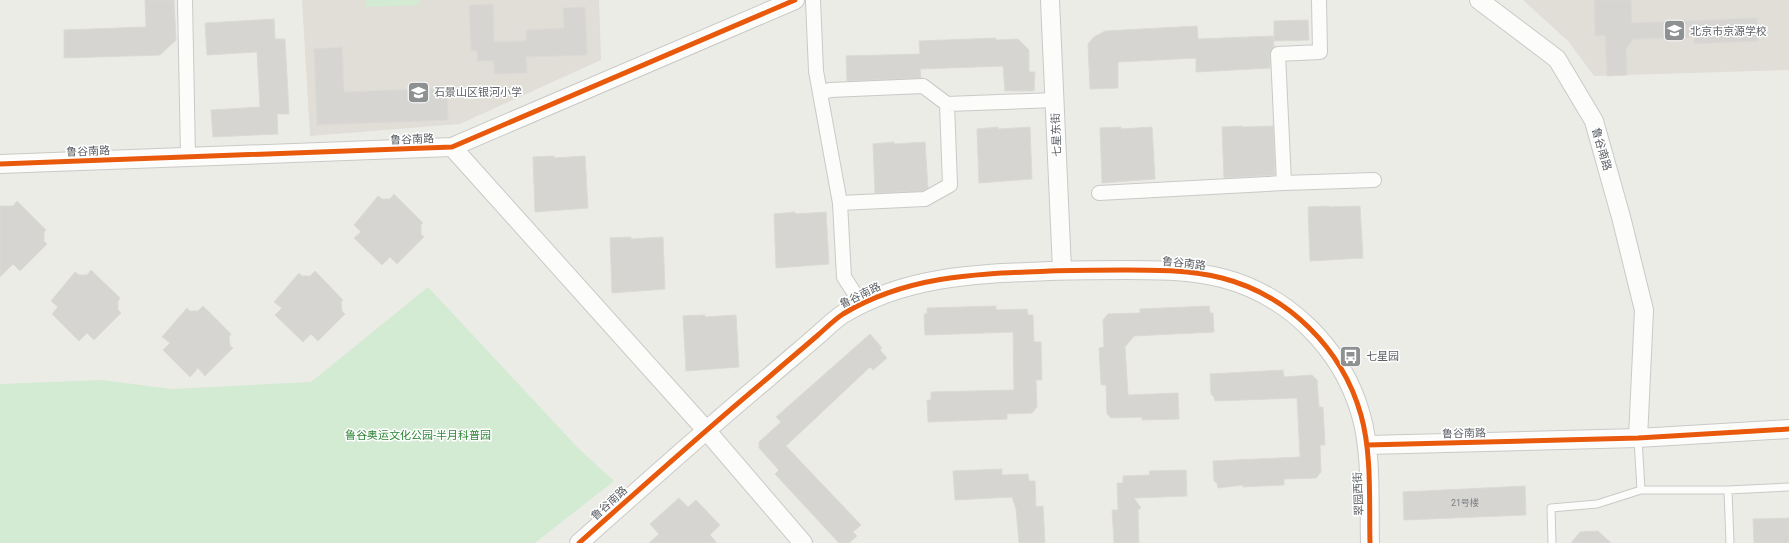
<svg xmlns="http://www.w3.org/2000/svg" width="1789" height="543" font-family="Roboto,'Noto Sans SC',sans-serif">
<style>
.education{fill:#e0ded6}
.green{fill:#d3ead3}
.building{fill:#d6d5d2;stroke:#dcdad6}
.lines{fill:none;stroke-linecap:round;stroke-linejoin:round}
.service-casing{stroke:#c9c9c7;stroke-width:9}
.minor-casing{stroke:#c9c9c7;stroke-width:16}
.tertiary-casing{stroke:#c9c9c7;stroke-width:20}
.service{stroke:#fcfcfb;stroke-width:7}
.minor{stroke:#fcfcfb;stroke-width:14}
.tertiary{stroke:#fcfcfb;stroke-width:18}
.cycleway-casing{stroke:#fff;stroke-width:8}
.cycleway{stroke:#e8590c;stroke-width:5}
.labels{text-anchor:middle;stroke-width:3;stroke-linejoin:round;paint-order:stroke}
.number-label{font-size:9px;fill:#7b7e81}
.poi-label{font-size:11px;fill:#5c6065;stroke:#fff;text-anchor:start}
.street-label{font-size:11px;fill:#5c6065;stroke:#fff}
.park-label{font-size:11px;fill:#31873a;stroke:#fff}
</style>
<rect width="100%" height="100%" fill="#ecece7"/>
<path class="education" d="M302,0H599L601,60L460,124L310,136Z
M1523,0H1789V70L1594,76L1568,41Z"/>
<path class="green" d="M365,0H419L420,5L366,7Z
M428,287L579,449L614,481L535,543H0V384L102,380L172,389L311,382Z"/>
<path class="building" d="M145,0H174L176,40L160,55L64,58V30L146,27Z
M1594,0H1631L1632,23L1757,18L1758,41L1694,44V37L1633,39L1626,49L1627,75L1607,76L1605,35L1595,36Z
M493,4L494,42L526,41V30L564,28L563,8L585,7L587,55L526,57L527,73L494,74V61H477V51H471L469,5Z
M274,19L275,39H285L289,114H277L278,134L213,137L211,110L260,107L257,52L207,55L205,23Z
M1308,20L1309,40L1274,41V21Z
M1197,26L1198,39L1273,36L1274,47L1270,54V68L1196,72V58L1118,62V88L1090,89L1088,44L1094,37L1105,31Z
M996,38V40L1018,39L1029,50V72H1035L1034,91H1005L1003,66L920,69L921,78L847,81L846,56L920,54L919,41Z
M342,47L344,92L447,88L448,120L317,125L314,49Z
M1243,126V127L1273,126L1275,175L1224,178L1222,127Z
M998,127V129L1030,127L1032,179L979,183L977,129Z
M1121,127V129L1152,127L1155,179L1102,183L1100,128Z
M894,142V144L925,142L928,188L923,191L875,193L873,144Z
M554,156V158L585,156L588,208L535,212L533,157Z
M394,194L423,223L421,225V234L424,237L397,264L390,257L382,265L354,238L361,232L354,225L378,196L382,199H390Z
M17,201L46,230L44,232V241L47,244L20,271L13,264L0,277V206H13Z
M1329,206V207L1360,206L1363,258L1310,261L1308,207Z
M795,212V214L826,212L829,264L776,268L774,214Z
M631,237V239L663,237L665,289L612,293L610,238Z
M91,270L120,298L118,301V310L121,313L94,340L87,333L79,341L52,314L58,307L51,301L75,272L79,275H87Z
M315,271L343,300L341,302L342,311L345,314L318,341L311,334L303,342L275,315L282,308L274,302L299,273L302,276H310Z
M203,306L231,334L229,337L230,346L233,348L205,376L198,368L190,377L163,350L170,343L162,337L187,308L190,311H198Z
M996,306V310L1027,309L1028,315H1033L1034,342H1041L1042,380H1036L1037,407L1032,413L1007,414V419L928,422L927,400H931V392L1014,390L1013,332L925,335L924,314H927V308Z
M1209,306L1210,313H1213L1214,332L1134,336L1125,347L1128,395L1178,393L1179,419L1142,420V417L1111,418L1107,414L1106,385H1101L1099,348L1104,347L1103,320L1108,314L1140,313V309Z
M705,315V317L736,315L739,367L686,371L683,316Z
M870,334L882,348L880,350L887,358L873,370L870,367L786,446L861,525L853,532L857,536L849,543H839L775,474L779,470L759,448V442L781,422L776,417Z
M1283,370L1284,377L1312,375L1317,380L1319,407H1323L1325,445H1320L1321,472L1316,478L1284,479V485L1243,487V485L1218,488L1217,483L1214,481L1213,461L1300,457L1297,398L1215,401L1214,397L1211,394L1210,374Z
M1002,469V475L1028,474L1029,481H1035L1036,507L1043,506L1045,543H1019L1016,509L1012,497L955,500L953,471Z
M1186,470L1187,496L1134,498L1141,508L1138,510L1139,543H1114L1112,510H1118L1117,483H1123V476L1150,475L1149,471Z
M1525,486L1526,515L1404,520L1403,492Z
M679,498L688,507L696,500L720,525L710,535L717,543H649L659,534L650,524Z
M1789,518V543H1754L1753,519Z
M1598,531L1611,543H1571L1580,532Z"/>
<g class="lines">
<defs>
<path id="service" d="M1638,438L1641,490H1728L1789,487
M1728,490L1730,543
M1552,543L1551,508L1597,504L1641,490"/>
<path id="minor" d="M185,0L188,157
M813,0L816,71L840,203L844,277L862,305
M820,93L830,90L923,86L947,104L1055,100
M1284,183L1278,54L1320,52L1319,0
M1099,193L1284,183L1374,180
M840,203L925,199L950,185L947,104"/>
<path id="tertiary" d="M1050,0L1062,270
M1479,0L1557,59L1594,121L1621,217L1644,310L1638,438
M452,147L706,430L803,543
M0,164L452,147L795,0
M1367,445L1638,438L1789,429
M579,543C642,487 704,431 769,377C785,363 802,349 818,335C826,328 834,320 843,314C908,275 977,274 1050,271C1075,270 1101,270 1126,270C1158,270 1190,270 1222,278C1288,295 1342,348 1361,415C1372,454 1369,502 1370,543"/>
</defs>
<use href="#service" class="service-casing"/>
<use href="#minor" class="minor-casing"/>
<use href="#tertiary" class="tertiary-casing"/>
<use href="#service" class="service"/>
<use href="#minor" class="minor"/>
<use href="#tertiary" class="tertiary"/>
<defs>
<path id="cycleway" d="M0,164L452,147L795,0
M1367,445L1638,438L1789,429
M579,543C642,487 704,431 769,377C785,363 802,349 818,335C826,328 834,320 843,314C908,275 977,274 1050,271C1075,270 1101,270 1126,270C1158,270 1190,270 1222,278C1288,295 1342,348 1361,415C1372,454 1369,502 1370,543"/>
</defs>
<use href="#cycleway" class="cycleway-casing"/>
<use href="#cycleway" class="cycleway"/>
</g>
<defs>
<symbol id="school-square" viewBox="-11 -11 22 22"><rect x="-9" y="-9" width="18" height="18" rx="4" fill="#8e9192" stroke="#fff"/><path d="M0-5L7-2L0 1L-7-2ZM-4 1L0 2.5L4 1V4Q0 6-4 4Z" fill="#fff"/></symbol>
<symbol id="bus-square" viewBox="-11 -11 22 22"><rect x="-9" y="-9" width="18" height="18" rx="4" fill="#8e9192" stroke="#fff"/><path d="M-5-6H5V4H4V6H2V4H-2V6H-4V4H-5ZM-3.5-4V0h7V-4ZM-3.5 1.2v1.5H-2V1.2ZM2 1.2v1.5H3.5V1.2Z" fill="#fff"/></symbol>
</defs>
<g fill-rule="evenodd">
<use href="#school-square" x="1662" y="18" width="25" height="25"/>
<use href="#school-square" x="406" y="80" width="25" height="25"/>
<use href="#bus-square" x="1338" y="344" width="25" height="25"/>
</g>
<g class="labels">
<g class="number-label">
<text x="1465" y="506">21号楼</text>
</g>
<g class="poi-label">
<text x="1690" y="35">北京市京源学校</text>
<text x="434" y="96">石景山区银河小学</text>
<text x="1366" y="360">七星园</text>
</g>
<g class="street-label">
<text transform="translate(1056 135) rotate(-92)" y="4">七星东街</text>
<text transform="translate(412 139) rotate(-2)" y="4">鲁谷南路</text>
<text transform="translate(1602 149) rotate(74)" y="4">鲁谷南路</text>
<text transform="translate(88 151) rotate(-2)" y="4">鲁谷南路</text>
<text transform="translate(1184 263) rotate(6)" y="4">鲁谷南路</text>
<text transform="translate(860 295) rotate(-26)" y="4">鲁谷南路</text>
<text transform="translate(1464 433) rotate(-1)" y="4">鲁谷南路</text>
<text transform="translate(1358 494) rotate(-92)" y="4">翠园西街</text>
<text transform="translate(609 503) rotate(-42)" y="4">鲁谷南路</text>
</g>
<g class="park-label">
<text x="418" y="439">鲁谷奥运文化公园-半月科普园</text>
</g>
</g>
</svg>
